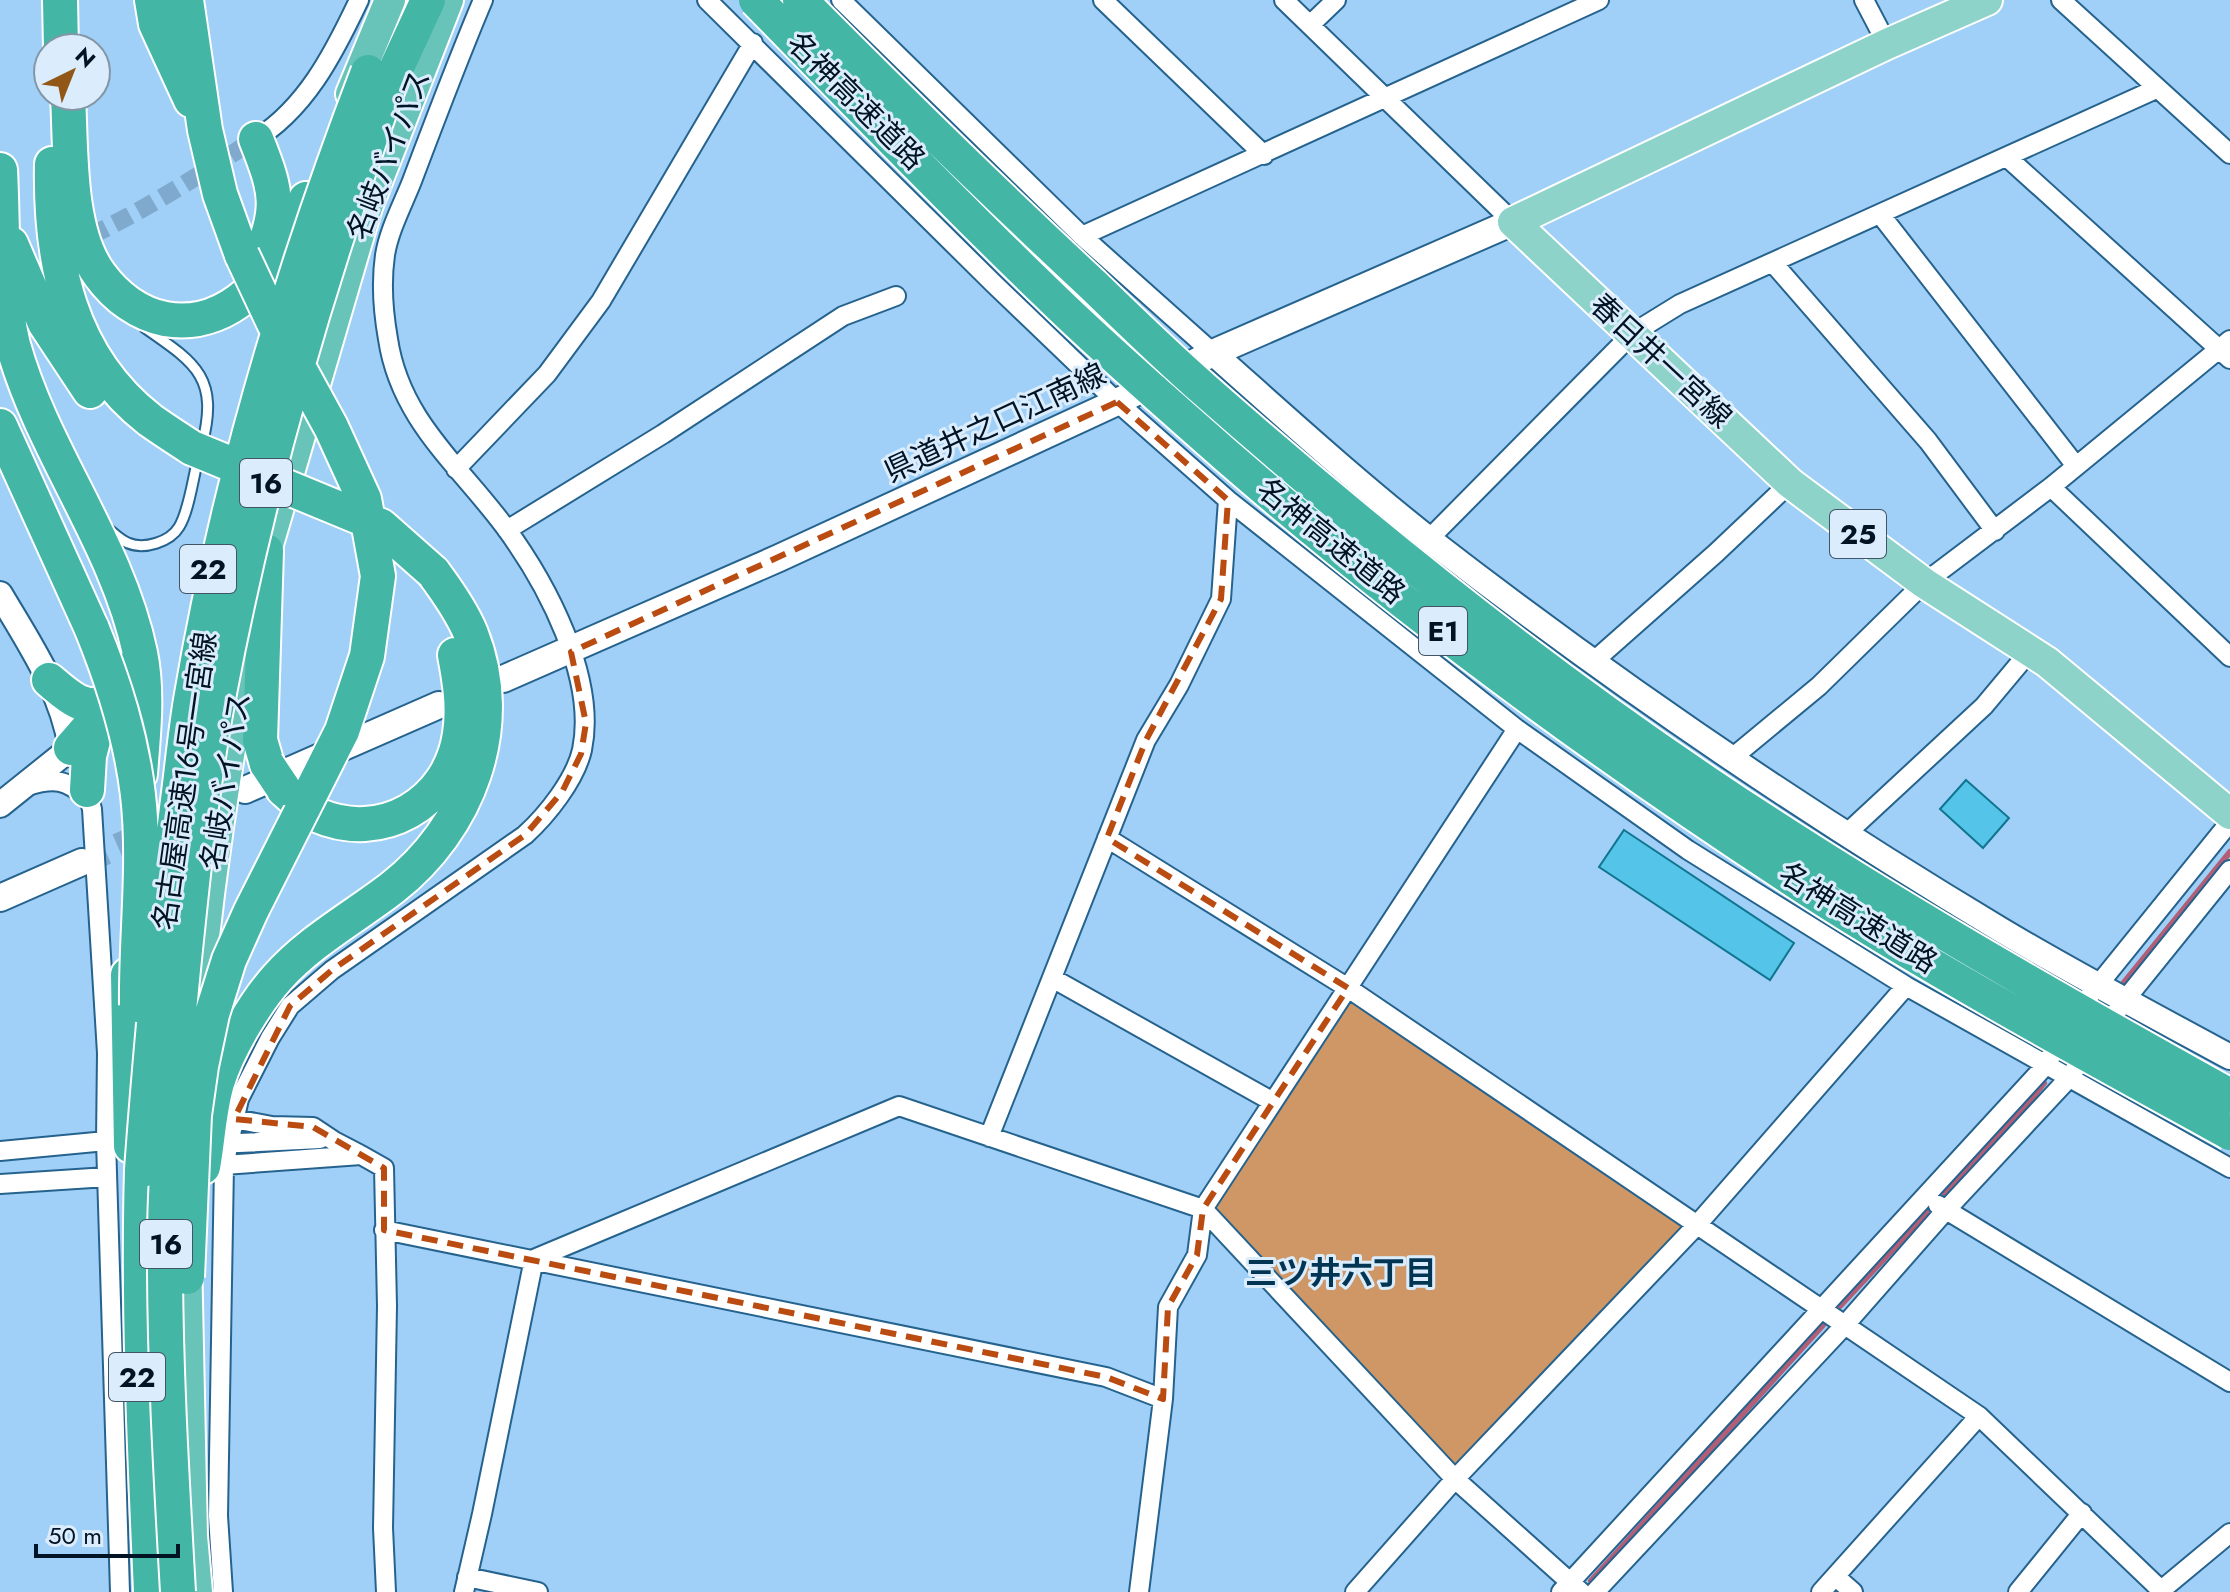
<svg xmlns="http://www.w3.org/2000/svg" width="2230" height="1592" font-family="Jost,'Noto Sans JP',sans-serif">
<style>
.green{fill:#ce9765}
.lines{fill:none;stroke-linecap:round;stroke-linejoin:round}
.stream{stroke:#b25e76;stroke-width:6}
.building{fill:#54c4e8;stroke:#107590;stroke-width:2}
.minor-tunnel{stroke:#80aacd;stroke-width:18;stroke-dasharray:18 9;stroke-linecap:butt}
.secondary-tunnel{stroke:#80aacd;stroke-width:26;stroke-dasharray:26 13;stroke-linecap:butt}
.service-casing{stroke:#25638e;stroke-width:13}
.minor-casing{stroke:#25638e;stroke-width:22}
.tertiary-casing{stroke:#25638e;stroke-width:28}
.secondary-casing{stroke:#25638e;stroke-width:30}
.primary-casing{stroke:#fff;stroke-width:34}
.trunk-casing{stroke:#fff;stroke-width:34}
.motorway-casing{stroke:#fff;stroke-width:38}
.service{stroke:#fff;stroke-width:9}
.minor{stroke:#fff;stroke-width:18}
.tertiary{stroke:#fff;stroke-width:24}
.secondary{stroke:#fff;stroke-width:26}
.primary{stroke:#8ed3ca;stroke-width:30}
.trunk{stroke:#68c4b8;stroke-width:30}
.motorway{stroke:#43b6a6;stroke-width:34}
.motorway-bridge-casing{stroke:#fff;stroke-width:38;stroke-linecap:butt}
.motorway-bridge{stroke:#43b6a6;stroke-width:34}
.marked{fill:none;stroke:#ba4b11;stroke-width:6;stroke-dasharray:16 10;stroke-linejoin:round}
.labels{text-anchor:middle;stroke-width:6;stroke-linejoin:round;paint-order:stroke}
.shield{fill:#dbedfc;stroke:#425566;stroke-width:2}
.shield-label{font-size:28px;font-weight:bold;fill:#001425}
.street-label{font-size:30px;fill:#001425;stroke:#dbedfc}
.neighbourhood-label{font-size:32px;font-weight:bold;fill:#023554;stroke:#dbedfc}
</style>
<rect width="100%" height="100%" fill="#a0d0f7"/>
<path class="green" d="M1348,988L1696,1226L1455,1479L1203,1209Z"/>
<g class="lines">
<path class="stream" d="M2122,985L2230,852
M1945,1194L2022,1111L2044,1083
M1840,1306L1927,1213
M1591,1581L1823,1325"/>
</g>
<path class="building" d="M1966,780L2009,818L1983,848L1940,809Z
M1624,830L1794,943L1770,980L1599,867Z"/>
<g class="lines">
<path class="minor-tunnel" d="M15,266C99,239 175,191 249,143"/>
<path class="secondary-tunnel" d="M82,862L155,830"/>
<defs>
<path id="service" d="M145,328C197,364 219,378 202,445
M107,528C114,533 120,540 128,543C144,550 170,542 179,527C189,511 193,478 198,459"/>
<path id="minor" d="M707,0L993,283L1117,402L1228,500L1517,729L1688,850L1906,986L2230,1168
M841,0L1082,236L1213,353
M1103,0L1264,155
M1284,0L1513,222
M1864,0L1887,44
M2061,0L2230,154
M1310,25L1336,0
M251,142C305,111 334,53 359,0
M2008,158L2230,359
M1880,214L2076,466
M1082,236L1599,0
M1773,263L1928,441L1995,531
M456,469L547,374L601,301L753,43
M2051,487L2230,657
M507,530L663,434L843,316L896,296
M1429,539L1633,333L1680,304L2156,89
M1594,661L1716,553L1790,483
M1732,758L1819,686L1924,583L2051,487L2230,340
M85,785L92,809L107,1053L106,1141L120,1592
M27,786C56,777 65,780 89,798
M1846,834L1984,706L2030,651
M1107,838L1348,988L1979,1416L2163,1592
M1052,978L1273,1102
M2090,995L2230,822
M234,1119L272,1126L313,1127L334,1141L359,1154
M989,1137L1146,740L1179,685L1221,599L1228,500
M239,1143L320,1139
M0,1151L106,1141
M224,1165L361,1155L384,1168L387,1306L383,1528L386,1592
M0,1184L107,1177
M1938,1205L2230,1382
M384,1230L1106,1377L1163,1399
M467,1577L538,1592
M1836,1577L1853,1592
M223,1592L218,1516L224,1165L239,1099L270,1038L290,1006L332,970L525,835C547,815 575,780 582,750C597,678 547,584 505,527C459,465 400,420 388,339C383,311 381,283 385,255C389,230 403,204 412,181C435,120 458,59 483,0
M464,1592L482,1514L534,1259L899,1106L1203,1209L1455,1479L1581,1592
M1139,1592L1163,1399L1168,1307L1197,1255L1203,1209L1517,729
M1355,1592L1455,1479L1696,1226L1906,986
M1561,1592L2045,1066L2065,1033
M1595,1592L1844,1326L1946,1210L2068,1079L2125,1000L2230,870
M1821,1592L1979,1416
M2018,1592L2082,1513
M2159,1592L2230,1533"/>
<path id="tertiary" d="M1213,353C1284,416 1355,481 1430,540C1612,681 1804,812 2001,930C2076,975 2153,1015 2230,1057
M0,594C29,643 62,691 71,748L0,805"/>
<path id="secondary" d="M503,679L779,558L1117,402L1213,353L1513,222
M245,790L439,705
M0,898L82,862"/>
<path id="primary" d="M1987,0L1887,44L1513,222L1790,483L1924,583L2047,662L2230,814"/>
<path id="trunk" d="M351,94L390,0
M261,576L266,551L367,207L448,0
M193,1046C205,903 226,760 253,619
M186,1254L192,1536L197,1592"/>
<path id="motorway" d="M60,0L61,48
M152,0L156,24L191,100
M186,0L205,130L220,194L242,255
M391,80L428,0
M68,96C71,149 67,231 100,275C116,297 139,314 165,319C237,332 287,259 306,199
M256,139C279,197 280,207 257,266
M52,164C50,262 69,357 150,420C164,430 178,439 192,448
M0,170C3,226 0,292 13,345C43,453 117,543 140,653C148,692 143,735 140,774
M11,244L45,323L90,391
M0,426L92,629
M266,551L260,740L267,764
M49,680C68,696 82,711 108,703
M71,748C92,724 114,700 125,670
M283,789C293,798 304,809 317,815C381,843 450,804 460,734C464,707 460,681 455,655
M87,790L89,756L98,721
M128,975L131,1146
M203,1167C208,1140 209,1110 217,1083C227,1050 254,1004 277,978C310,941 353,918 392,888C468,829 508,727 471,634C462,612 448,592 433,572
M142,1170C138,1311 145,1451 151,1592"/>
</defs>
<use href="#service" class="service-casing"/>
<use href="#minor" class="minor-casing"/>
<use href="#tertiary" class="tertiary-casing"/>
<use href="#secondary" class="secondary-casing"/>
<use href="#primary" class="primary-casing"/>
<use href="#trunk" class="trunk-casing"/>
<use href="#motorway" class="motorway-casing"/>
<use href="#service" class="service"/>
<use href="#minor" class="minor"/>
<use href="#tertiary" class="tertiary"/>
<use href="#secondary" class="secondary"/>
<use href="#primary" class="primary"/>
<use href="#trunk" class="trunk"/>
<use href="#motorway" class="motorway"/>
<defs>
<path id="motorway-bridge" d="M756,0C852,98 948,198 1047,293C1105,350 1167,403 1228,457C1417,621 1621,769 1831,904C1961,986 2096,1059 2230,1133
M800,0C896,97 993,192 1093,285C1130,321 1167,357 1206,391C1365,531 1531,665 1707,783C1876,897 2052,997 2230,1096
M192,448L381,526L433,572
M92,629C114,683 131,736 138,795C146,864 136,936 137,1005
M267,764L283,788
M142,1170C151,1049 162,928 177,808C182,772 185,736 191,700C227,487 291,273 368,72
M187,1277L194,1115L201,1066L212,1014L229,960L251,911L342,731L367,656L378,576L364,499L331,427L274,323L242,255
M178,1592C171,1471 164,1350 165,1229C167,1138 175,1048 184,959C193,873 202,782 218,698C258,487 317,281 391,80"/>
</defs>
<use href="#motorway-bridge" class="motorway-bridge-casing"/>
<use href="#motorway-bridge" class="motorway-bridge"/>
</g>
<path class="marked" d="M1117,402L1228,500L1221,599L1146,740L1107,838L1348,988L1203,1209L1197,1255L1168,1307L1163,1399L1106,1377L384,1230V1168L313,1127L234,1119L290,1006L332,970L525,835L562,792L581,754L586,723L571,652Z"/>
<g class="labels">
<g class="shield">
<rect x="240" y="459" width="52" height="48" rx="6"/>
<rect x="1830" y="510" width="56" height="48" rx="6"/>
<rect x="180" y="545" width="56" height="48" rx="6"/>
<rect x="1419" y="607" width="48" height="48" rx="6"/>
<rect x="140" y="1220" width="52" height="48" rx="6"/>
<rect x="109" y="1353" width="56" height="48" rx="6"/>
</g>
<g class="shield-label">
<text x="266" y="493">16</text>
<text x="1858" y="544">25</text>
<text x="208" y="579">22</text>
<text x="1443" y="641">E1</text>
<text x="166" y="1254">16</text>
<text x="137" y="1387">22</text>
</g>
<g class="street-label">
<text transform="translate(856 101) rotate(45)" y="10">名神高速道路</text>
<text transform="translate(389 155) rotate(-69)" y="10">名岐バイパス</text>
<text transform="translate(1661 361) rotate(43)" y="10">春日井一宮線</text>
<text transform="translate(995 423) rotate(-25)" y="10">県道井之口江南線</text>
<text transform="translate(1331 541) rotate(39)" y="10">名神高速道路</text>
<text transform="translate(185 781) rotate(-82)" y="10">名古屋高速16号一宮線</text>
<text transform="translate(226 781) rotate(-81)" y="10">名岐バイパス</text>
<text transform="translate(1858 918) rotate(32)" y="10">名神高速道路</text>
</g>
<g class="neighbourhood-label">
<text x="1341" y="1284">三ツ井六丁目</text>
</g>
</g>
<g transform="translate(72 72) rotate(43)"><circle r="38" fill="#dbedfc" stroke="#8396a6" stroke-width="2"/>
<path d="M0-6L14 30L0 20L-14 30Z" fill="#925716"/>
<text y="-12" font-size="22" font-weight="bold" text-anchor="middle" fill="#001425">N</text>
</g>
<path d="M36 1544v12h142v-12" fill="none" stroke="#001425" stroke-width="4"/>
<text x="48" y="1544" font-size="24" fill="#001425" stroke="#dbedfc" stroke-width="6" paint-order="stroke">50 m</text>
</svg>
